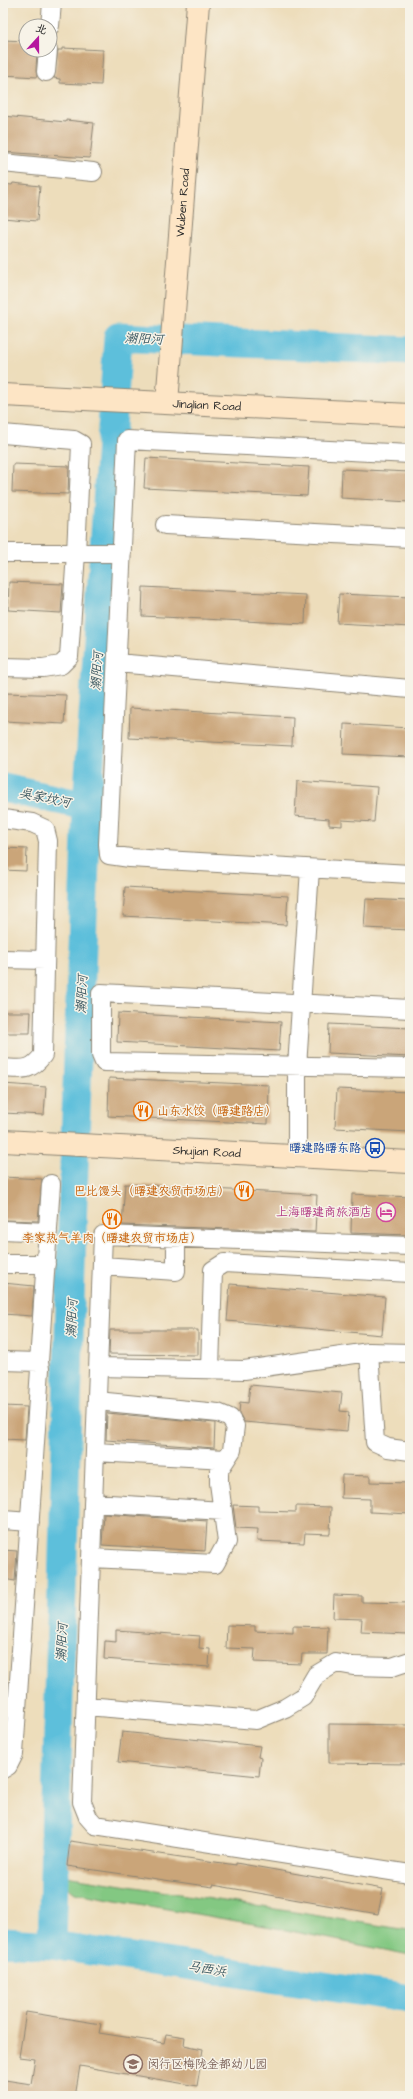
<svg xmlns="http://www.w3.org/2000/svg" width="413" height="2099" font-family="'Architects Daughter','LXGW WenKai TC',sans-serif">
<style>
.green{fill:#83c882;stroke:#577a56}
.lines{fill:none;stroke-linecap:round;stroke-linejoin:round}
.river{stroke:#5dbfdb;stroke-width:29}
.building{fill:#caa579}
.street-casing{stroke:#8c8473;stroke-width:20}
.secondary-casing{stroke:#8c8473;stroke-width:24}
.street{stroke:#fff;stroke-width:18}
.secondary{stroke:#fde5c5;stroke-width:22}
.labels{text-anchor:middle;stroke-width:3;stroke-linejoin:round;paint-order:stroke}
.street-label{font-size:12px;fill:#2b2b2b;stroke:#f7f3e8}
.food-label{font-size:12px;fill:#c56008;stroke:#f7f3e8;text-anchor:start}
.transit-label{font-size:12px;fill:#164399;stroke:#f7f3e8;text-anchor:end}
.hotel-label{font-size:12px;fill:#b23c85;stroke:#f7f3e8;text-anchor:end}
.education-label{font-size:12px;fill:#785e54;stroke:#f7f3e8;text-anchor:start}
.water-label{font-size:13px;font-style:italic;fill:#3a5760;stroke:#f7f3e8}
</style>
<rect width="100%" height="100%" fill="#f7f3e8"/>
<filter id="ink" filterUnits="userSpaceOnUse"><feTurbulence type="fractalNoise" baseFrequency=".025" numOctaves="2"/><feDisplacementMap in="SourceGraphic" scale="8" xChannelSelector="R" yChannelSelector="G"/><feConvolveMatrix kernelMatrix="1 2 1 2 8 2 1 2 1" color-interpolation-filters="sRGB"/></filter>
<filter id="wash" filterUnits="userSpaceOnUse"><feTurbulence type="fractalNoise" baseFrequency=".012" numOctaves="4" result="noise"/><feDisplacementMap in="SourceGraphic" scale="16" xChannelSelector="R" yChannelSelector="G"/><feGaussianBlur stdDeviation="0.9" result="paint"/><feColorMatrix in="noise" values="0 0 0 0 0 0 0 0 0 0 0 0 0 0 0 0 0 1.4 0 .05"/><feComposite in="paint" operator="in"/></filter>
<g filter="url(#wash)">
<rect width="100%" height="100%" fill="#edddbb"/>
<path class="green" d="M59,1875L408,1930L410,1920V1955L271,1927L75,1893L65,1885Z"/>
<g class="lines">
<path class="river" d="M3,788L87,806
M3,1942L52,1945L410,1999
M52,1945L73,1197L87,806L118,337L410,351"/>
</g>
<g id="blocks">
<path class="building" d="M3,40L26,41V50H37L36,71L37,77L3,75Z
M62,48L103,50L101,85L60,83V79L54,78L58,50H62Z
M3,116L66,122V120L94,123L90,158L3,152Z
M13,183L40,186L37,221L3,218V184L12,185Z
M146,458L309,467L307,496L144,488Z
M13,464L69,466L68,494L12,492Z
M342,469L410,472V502L341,498Z
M9,582L63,584L61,613L8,610Z
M143,587L306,595L305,624L142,616Z
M339,594L410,597V627L337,623Z
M5,693L66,695L64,724L4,721Z
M130,708L293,717L292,746L129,738Z
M344,724L410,728V757L343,754Z
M297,781L377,787L374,822L342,820V826L329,825V819L295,816Z
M3,848L27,849L26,871L3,870Z
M125,887L288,896L286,925L123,916Z
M366,899L410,901V930L364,928Z
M3,1012H31L30,1033H3Z
M118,1013L281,1022L279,1051L117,1042Z
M329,1024L410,1028V1057L328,1053Z
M109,1078L269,1085L268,1124L108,1116Z
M3,1084L46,1087L44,1115L3,1113Z
M337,1089L410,1092V1132L335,1128Z
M3,1177L42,1179L38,1221L3,1220Z
M125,1184L317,1195L315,1232L122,1225Z
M352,1194L410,1197V1235L351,1233Z
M3,1283L34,1286L32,1316L3,1314Z
M230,1284L385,1297L382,1335L227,1321Z
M110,1330H198V1355L109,1354Z
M250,1385L342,1393L340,1411L349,1412L347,1431L244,1422L239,1413L240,1402L248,1403Z
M3,1406L27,1407L25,1440L3,1439Z
M107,1413L215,1423L214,1448L106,1440Z
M342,1475L370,1476V1482L410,1483V1514L370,1512V1499L341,1498Z
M233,1505L258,1506V1511L296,1512V1506L331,1507L330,1534L305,1533L304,1543L257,1541L258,1529L236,1528Z
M104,1514L207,1521L205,1551L102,1545Z
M3,1550L17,1551L15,1581L3,1579Z
M334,1595L362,1596V1602L410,1603L408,1634L361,1632L362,1619L333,1618Z
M227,1625L255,1626V1631L293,1633V1626L328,1627L327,1654H302L301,1664L254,1662L255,1649L226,1648Z
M116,1630L200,1636L199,1648L210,1649L209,1667L104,1659L105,1641L116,1642Z
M329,1724L410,1725V1764L329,1763Z
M122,1732L260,1746L258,1757L261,1758L259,1776L118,1762Z
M70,1841L236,1865V1863L383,1889L378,1914L213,1885V1887L67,1866Z
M26,2012L101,2024L99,2033L164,2043L166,2034L185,2037L184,2045L203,2049L197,2086L80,2066L75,2096H3L5,2080L31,2084L35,2059L19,2057Z"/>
</g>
</g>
<g filter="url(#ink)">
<use href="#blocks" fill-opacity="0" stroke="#8c8473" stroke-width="1"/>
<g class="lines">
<defs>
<path id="street" d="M50,26L52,3
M46,72L48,50
M3,163L93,172
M3,434L74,440L81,444L76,553L69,657L61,665L43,668L3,667
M410,454L127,440L108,844L109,855L130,858L410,874
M165,525L410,538
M3,553H122
M117,663L410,689
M3,819L32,823L45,829L48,841L43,1055C30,1072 23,1069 3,1068
M3,959L45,960
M410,1009L101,993V1055L104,1062L410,1068
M297,1156V1067L310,869
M3,1230L48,1232
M410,1246L103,1235L82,1802L88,1817L95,1825L410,1874
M3,1264H46
M102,1266L176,1271V1238
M369,1352L375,1442L388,1448L410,1451
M3,1361L39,1362L40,1369L14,1754L8,1766L3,1769
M39,1362L51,1184
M98,1367L244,1370L369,1352L410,1353
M210,1369L213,1270L224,1263L410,1273
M95,1452L226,1459
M93,1503L223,1511
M3,1520L30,1522
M91,1558L215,1564L227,1542L219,1483V1470L232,1450L235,1426L230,1418L218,1413L97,1401
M86,1706L256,1720L285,1708L303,1697L316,1675L336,1663L353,1666L392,1667L410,1661"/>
<g id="secondary">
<path id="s1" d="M3,395L410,415"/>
<path id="s2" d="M167,403L198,3"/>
<path id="s3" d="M3,1141L410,1162"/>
</g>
</defs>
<use href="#street" class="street-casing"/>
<use href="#secondary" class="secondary-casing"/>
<use href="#street" class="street"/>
<use href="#secondary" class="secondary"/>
</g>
</g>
<defs>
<symbol id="restaurant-ring" viewBox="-11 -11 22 22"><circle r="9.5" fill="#f7f3e8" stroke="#e8710a" stroke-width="1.5"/><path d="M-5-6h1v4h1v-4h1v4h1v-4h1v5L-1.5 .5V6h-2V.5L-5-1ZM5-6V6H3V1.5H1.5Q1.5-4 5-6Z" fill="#e8710a"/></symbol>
<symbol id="bus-ring" viewBox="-11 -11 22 22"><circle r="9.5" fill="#f7f3e8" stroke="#1a4fb4" stroke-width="1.5"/><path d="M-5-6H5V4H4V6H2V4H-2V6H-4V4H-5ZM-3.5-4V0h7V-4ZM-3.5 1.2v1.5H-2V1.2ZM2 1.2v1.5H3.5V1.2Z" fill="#1a4fb4"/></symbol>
<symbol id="hotel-ring" viewBox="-11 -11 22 22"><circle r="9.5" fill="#f7f3e8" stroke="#d1479c" stroke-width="1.5"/><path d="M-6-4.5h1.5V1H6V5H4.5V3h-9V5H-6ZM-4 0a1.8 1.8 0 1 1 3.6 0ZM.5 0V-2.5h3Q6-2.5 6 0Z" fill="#d1479c"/></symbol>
<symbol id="school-ring" viewBox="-11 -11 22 22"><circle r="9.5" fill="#f7f3e8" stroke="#8d6e63" stroke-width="1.5"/><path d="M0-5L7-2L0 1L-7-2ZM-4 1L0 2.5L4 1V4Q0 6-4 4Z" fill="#8d6e63"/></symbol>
</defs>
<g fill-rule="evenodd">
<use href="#restaurant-ring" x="132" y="1100" width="22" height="22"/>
<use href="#bus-ring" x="364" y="1137" width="22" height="22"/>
<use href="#restaurant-ring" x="233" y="1180" width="22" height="22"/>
<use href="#hotel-ring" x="375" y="1201" width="22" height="22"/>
<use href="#restaurant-ring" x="101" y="1208" width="22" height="22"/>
<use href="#school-ring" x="122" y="2053" width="22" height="22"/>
</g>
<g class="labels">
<g class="street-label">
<text dy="4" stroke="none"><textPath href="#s2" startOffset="201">Wuben Road</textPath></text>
<text dy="4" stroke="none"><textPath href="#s1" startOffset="204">Jinglian Road</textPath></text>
<text dy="4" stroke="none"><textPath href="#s3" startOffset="204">Shujian Road</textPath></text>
</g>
<g class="food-label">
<text x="157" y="1115">山东水饺（曙建路店）</text>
<text x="230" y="1195" text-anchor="end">巴比馒头（曙建农贸市场店）</text>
<text x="112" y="1242" text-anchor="middle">李家热气羊肉（曙建农贸市场店）</text>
</g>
<g class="transit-label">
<text x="361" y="1152">曙建路曙东路</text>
</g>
<g class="hotel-label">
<text x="372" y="1216">上海曙建商旅酒店</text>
</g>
<g class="education-label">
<text x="147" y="2068">闵行区梅陇金都幼儿园</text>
</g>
<g class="water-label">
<text transform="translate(144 338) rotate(2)" y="5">潮阳河</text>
<text transform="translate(96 671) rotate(-86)" y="5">潮阳河</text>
<text transform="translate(45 797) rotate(12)" y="5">吴家坟河</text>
<text transform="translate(81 994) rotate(-88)" y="5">潮阳河</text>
<text transform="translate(71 1318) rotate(-88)" y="5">潮阳河</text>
<text transform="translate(61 1642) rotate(-88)" y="5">潮阳河</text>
<text transform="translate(207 1968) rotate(9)" y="5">马西浜</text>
</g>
</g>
<rect width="413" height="2099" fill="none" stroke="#f7f3e8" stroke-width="16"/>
<g transform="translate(38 38) rotate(21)"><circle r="19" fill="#f7f3e8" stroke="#a5a39c"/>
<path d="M0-3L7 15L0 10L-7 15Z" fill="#b5179e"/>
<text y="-6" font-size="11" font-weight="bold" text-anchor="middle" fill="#2b2b2b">北</text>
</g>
</svg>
